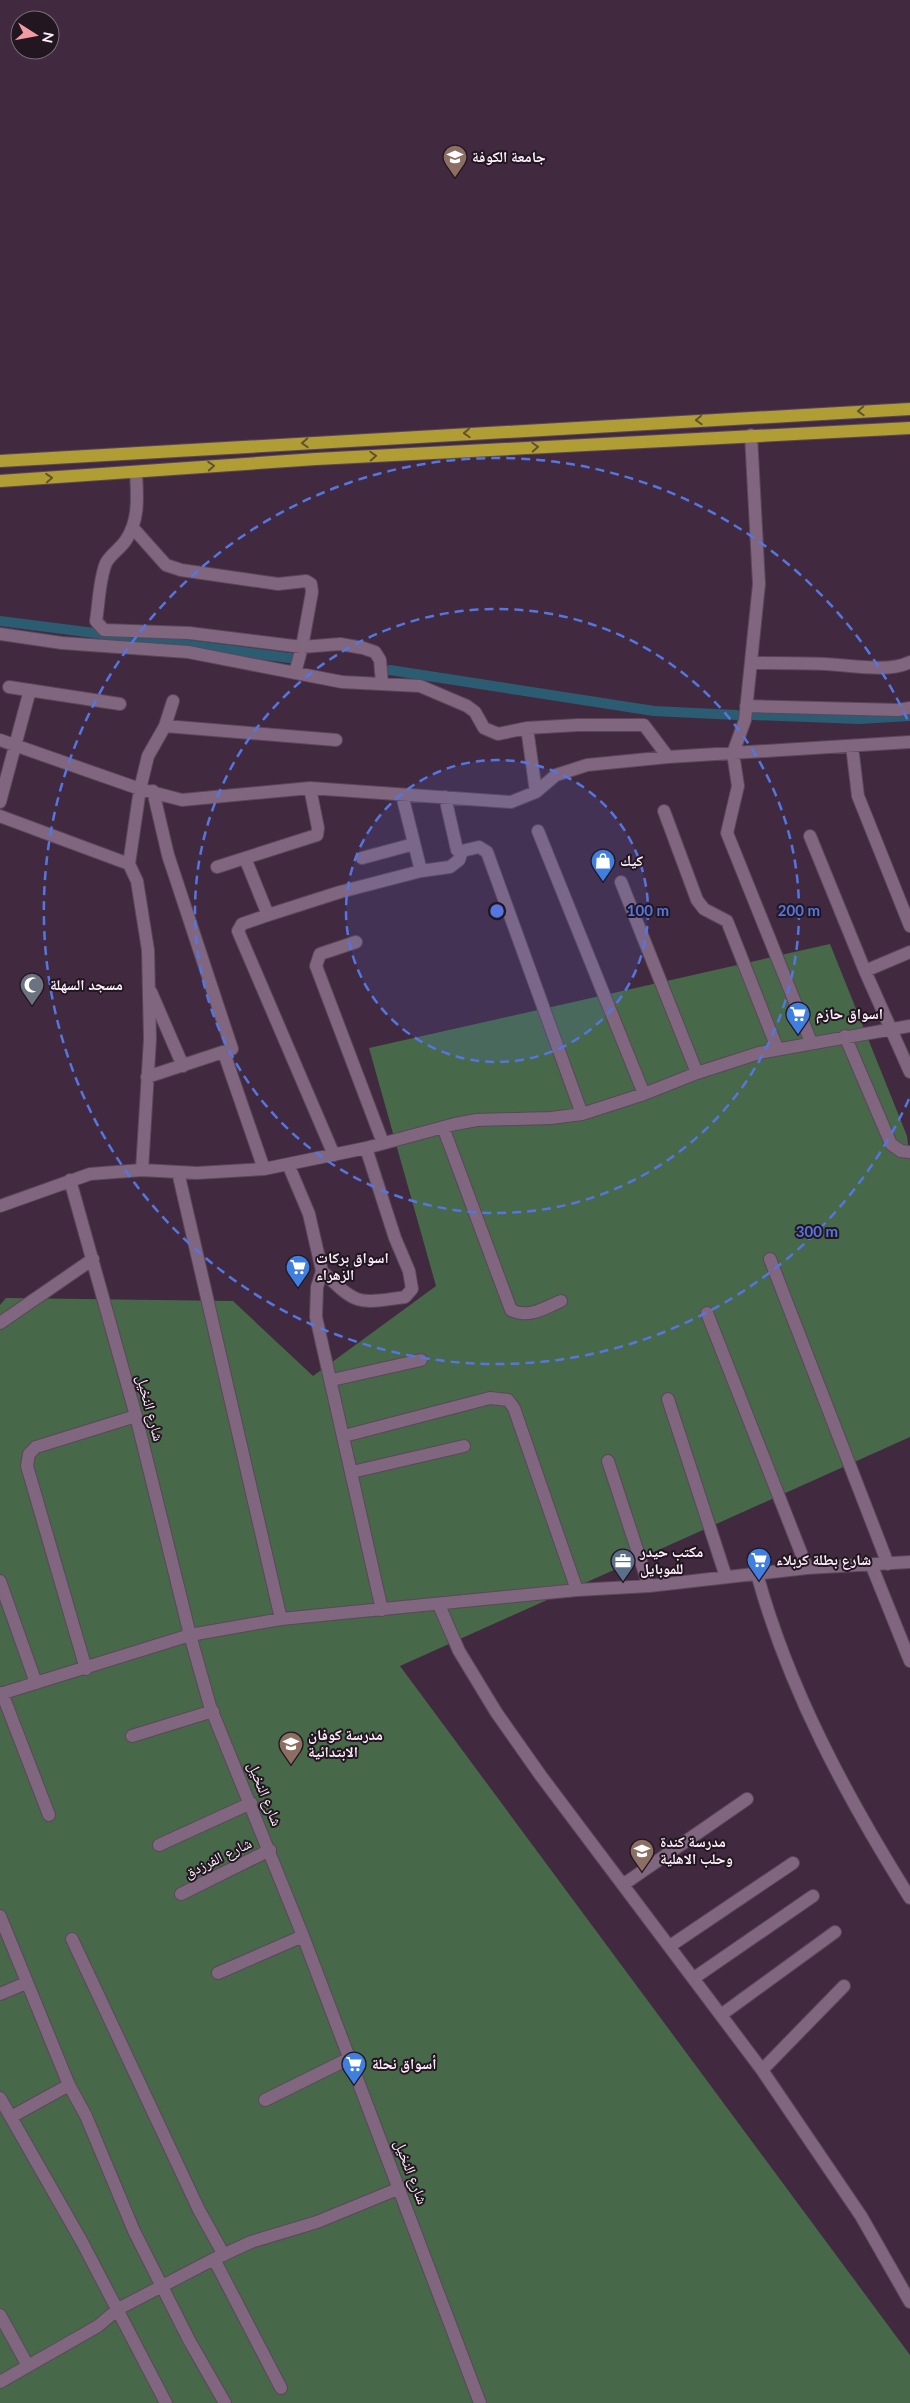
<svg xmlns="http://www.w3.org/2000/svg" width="910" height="2403" font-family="Lato,'Noto Naskh Arabic',sans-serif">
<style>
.forest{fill:#476849}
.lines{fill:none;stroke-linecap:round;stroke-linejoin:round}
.canal{stroke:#2c5c71;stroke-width:10}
.minor-casing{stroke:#5b475a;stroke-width:14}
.major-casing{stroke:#5b475a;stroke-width:14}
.minor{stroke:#81667f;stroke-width:12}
.major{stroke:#b09d34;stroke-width:12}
.oneway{stroke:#62532a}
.ring{fill:none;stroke:#5576e1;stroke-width:2.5;stroke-dasharray:9 6}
.labels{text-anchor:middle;stroke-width:4;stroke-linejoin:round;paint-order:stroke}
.poi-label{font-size:15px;font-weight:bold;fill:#feeefc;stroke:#221721;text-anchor:start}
.street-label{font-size:15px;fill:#feeefc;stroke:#221721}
.centre{fill:#5576e1;stroke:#221721;stroke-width:2.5}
.ring-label{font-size:15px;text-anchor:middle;font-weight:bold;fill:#5576e1;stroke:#221721;stroke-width:4;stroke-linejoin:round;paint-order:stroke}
</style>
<rect width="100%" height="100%" fill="#412a40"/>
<path class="forest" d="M830,944L907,1136L910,1161V1437L400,1666L910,2355V2403H0V1305L6,1298L233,1301L313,1376L436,1286L369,1048Z"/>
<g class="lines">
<path class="canal" d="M0,621L290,658
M390,670L654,711L737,715
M753,715L859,719L910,716"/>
<defs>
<path id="minor" d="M751,435L759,584L745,720L733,753L738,786L727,833L811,1042
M136,472C137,495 140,519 126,540C121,548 110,555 106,563C99,580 99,603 96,621L104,630L189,633L302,647L340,644L363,648L375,652L380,660L382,683
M133,528L166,565L181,570L278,584L306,581L311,584L312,592L302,647L295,673
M0,634L62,643L188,652L342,682L420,686L467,706L475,712L484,728L498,734L527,728L578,725H644L668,757
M751,663C775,663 800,663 825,664C849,665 889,673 910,662
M9,687L120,704
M746,706L898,710L910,708
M165,726L336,740
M527,728L536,792
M0,740L140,789L182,800L310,788L511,802L536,792L556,775L587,765L668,757L910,742
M852,746L858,796L910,926
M402,795L421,871
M445,797L457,850L462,851L479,847L487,852L582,1114
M0,802L30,690
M664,811L697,900L704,909L727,921L777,1048
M0,816L129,864
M538,831L644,1094
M810,836L865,971L910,1072
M245,858L268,915L242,924L238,931L334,1155
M362,858L414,844
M217,867L317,835L318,828L310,788
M621,882L697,1073
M268,915L340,892L421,871L450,867L459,860L462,851
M356,942L320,954L316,966L383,1143
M865,971L910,952
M151,992L183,1066
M845,1036L891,1144L901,1151L910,1152
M224,1053L264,1169
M147,1077L232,1049L168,855L153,791
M443,1127L511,1310C529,1319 544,1308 561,1301
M288,1164L309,1214L322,1271L317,1287L316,1317L382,1610
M142,1170L150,1039L148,950L137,881L129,864L140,789L148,756L165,726L173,701
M178,1172L281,1619
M70,1180L136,1416L190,1635L210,1706L303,1936L480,2403
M0,1206L90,1174L142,1170L197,1173L264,1169L366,1148L455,1124L477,1120L551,1118L582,1114L644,1094L697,1073L759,1053L910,1026
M770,1259L888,1564
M322,1271C357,1305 356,1304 405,1297L412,1289L409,1271L395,1238L366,1148
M707,1313L807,1568
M0,1323L93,1259
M332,1380L421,1360
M668,1399L726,1577
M344,1436L490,1398L508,1400L514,1408L577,1590
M608,1461L649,1586
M352,1472L464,1446
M871,1564L910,1661
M757,1574C789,1690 846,1796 910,1898
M0,1581L36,1683
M439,1605L459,1651L496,1712L541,1776L762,2070L861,2216L910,2302
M86,1669L27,1466L29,1454L36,1447L136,1416
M2,1693L49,1815
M0,1694L190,1635L281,1619L577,1590L649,1586L807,1568L910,1562
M132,1736L213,1711
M159,1845L251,1803
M624,1884L747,1799
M181,1894L270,1850
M0,1916L69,2085L86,2116L134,2231L189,2340L225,2403
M72,1939L199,2210L224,2255
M670,1946L793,1863
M218,1973L303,1936
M694,1978L813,1896
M0,1994L26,1983
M721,2015L835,1932
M762,2070L844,1986
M0,2098L82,2242L166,2403
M265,2100L350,2058
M11,2117L69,2085
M214,2259L281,2388
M0,2315L27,2364
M0,2382L98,2326L118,2309L214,2259L251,2242L317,2222L400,2188"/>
<path id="major" d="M0,461L910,409
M0,481L316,459L910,428"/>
</defs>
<use href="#minor" class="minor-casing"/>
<use href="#major" class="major-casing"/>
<use href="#minor" class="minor"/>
<use href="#major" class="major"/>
</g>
<defs><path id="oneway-chevron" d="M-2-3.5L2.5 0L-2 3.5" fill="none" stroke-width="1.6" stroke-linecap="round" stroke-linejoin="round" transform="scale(1.25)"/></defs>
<g class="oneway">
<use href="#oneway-chevron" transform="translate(861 411) rotate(177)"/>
<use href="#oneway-chevron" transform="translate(699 420) rotate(177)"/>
<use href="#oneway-chevron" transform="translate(467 433) rotate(177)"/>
<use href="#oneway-chevron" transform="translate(305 443) rotate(177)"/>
<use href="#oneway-chevron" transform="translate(535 447) rotate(-3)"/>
<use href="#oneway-chevron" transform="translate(373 456) rotate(-3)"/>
<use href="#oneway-chevron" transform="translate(211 466) rotate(-4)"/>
<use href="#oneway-chevron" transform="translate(49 478) rotate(-4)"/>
</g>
<circle cx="497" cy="911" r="151" fill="#5576e1" fill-opacity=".12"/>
<g class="ring">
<circle cx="497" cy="911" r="151"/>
<circle cx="497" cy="911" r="302"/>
<path d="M909 1099A453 453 0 1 1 909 723"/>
</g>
<defs>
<symbol id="university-pin" viewBox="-11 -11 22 30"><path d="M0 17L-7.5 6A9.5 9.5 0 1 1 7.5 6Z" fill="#8d6e63" stroke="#221721"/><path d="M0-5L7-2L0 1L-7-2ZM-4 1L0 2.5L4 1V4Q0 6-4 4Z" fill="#fff"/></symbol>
<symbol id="shop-pin" viewBox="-11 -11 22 30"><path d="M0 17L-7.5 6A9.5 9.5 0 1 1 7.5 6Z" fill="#3f7fe0" stroke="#221721"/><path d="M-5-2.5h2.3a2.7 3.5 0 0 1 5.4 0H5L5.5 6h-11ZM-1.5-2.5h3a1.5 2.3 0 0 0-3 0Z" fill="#fff"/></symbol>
<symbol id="mosque-pin" viewBox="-11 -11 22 30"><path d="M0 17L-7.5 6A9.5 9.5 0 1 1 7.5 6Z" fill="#6b7280" stroke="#221721"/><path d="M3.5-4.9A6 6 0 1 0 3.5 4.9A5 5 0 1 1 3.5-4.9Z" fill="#fff"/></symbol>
<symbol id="supermarket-pin" viewBox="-11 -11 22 30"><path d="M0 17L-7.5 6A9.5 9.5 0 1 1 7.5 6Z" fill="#3f7fe0" stroke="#221721"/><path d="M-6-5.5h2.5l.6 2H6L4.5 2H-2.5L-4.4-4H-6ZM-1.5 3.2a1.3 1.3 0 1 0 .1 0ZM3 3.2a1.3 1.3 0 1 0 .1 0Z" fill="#fff"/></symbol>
<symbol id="office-pin" viewBox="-11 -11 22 30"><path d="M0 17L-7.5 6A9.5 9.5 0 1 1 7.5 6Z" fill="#5c6f8a" stroke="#221721"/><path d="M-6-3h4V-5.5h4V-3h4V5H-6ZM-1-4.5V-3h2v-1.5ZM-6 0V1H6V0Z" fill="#fff"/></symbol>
<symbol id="school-pin" viewBox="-11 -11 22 30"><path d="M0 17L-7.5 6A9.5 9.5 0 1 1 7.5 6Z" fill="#8d6e63" stroke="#221721"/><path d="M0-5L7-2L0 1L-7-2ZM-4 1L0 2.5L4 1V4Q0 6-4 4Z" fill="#fff"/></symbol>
</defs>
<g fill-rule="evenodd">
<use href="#university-pin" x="441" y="143" width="28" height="38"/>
<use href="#shop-pin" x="589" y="847" width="28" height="38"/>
<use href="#mosque-pin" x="18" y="971" width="28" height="38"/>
<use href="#supermarket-pin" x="784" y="1000" width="28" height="38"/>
<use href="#supermarket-pin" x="284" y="1253" width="28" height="38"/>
<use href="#supermarket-pin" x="745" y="1546" width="28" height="38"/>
<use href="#office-pin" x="609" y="1547" width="28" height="38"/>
<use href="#school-pin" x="277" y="1730" width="28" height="38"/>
<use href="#school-pin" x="628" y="1837" width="28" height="38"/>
<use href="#supermarket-pin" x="340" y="2050" width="28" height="38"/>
</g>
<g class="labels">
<g class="poi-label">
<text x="472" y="162">جامعة الكوفة</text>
<text x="620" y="866">كيك</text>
<text x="50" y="990">مسجد السهلة</text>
<text x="816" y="1019">اسواق حازم</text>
<text x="316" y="1263">اسواق بركات<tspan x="316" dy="17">الزهراء</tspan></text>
<text x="640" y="1557">مكتب حيدر<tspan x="640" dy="17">للموبايل</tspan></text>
<text x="776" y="1565">شارع بطلة كربلاء</text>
<text x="308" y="1740">مدرسة كوفان<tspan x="308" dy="17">الابتدائية</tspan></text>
<text x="660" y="1847">مدرسة كندة<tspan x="660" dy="17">وحلب الاهلية</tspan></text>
<text x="372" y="2069">أسواق نحلة</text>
</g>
<g class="street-label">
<text transform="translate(150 1408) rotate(75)" y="5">شارع النخيل</text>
<text transform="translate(265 1794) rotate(68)" y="5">شارع النخيل</text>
<text transform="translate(218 1858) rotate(-26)" y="5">شارع الفرزدق</text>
<text transform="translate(411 2172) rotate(69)" y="5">شارع النخيل</text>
</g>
</g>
<circle cx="497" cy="911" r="8" class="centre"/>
<g class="ring-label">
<text x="648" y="916">100 m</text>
<text x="799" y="916">200 m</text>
<text x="817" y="1237">300 m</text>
</g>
<g transform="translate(35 35) rotate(101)"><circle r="24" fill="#221721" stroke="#7a6d79"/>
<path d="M0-4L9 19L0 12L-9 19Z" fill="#f49aa3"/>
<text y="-8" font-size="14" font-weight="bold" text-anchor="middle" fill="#feeefc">N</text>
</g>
</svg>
